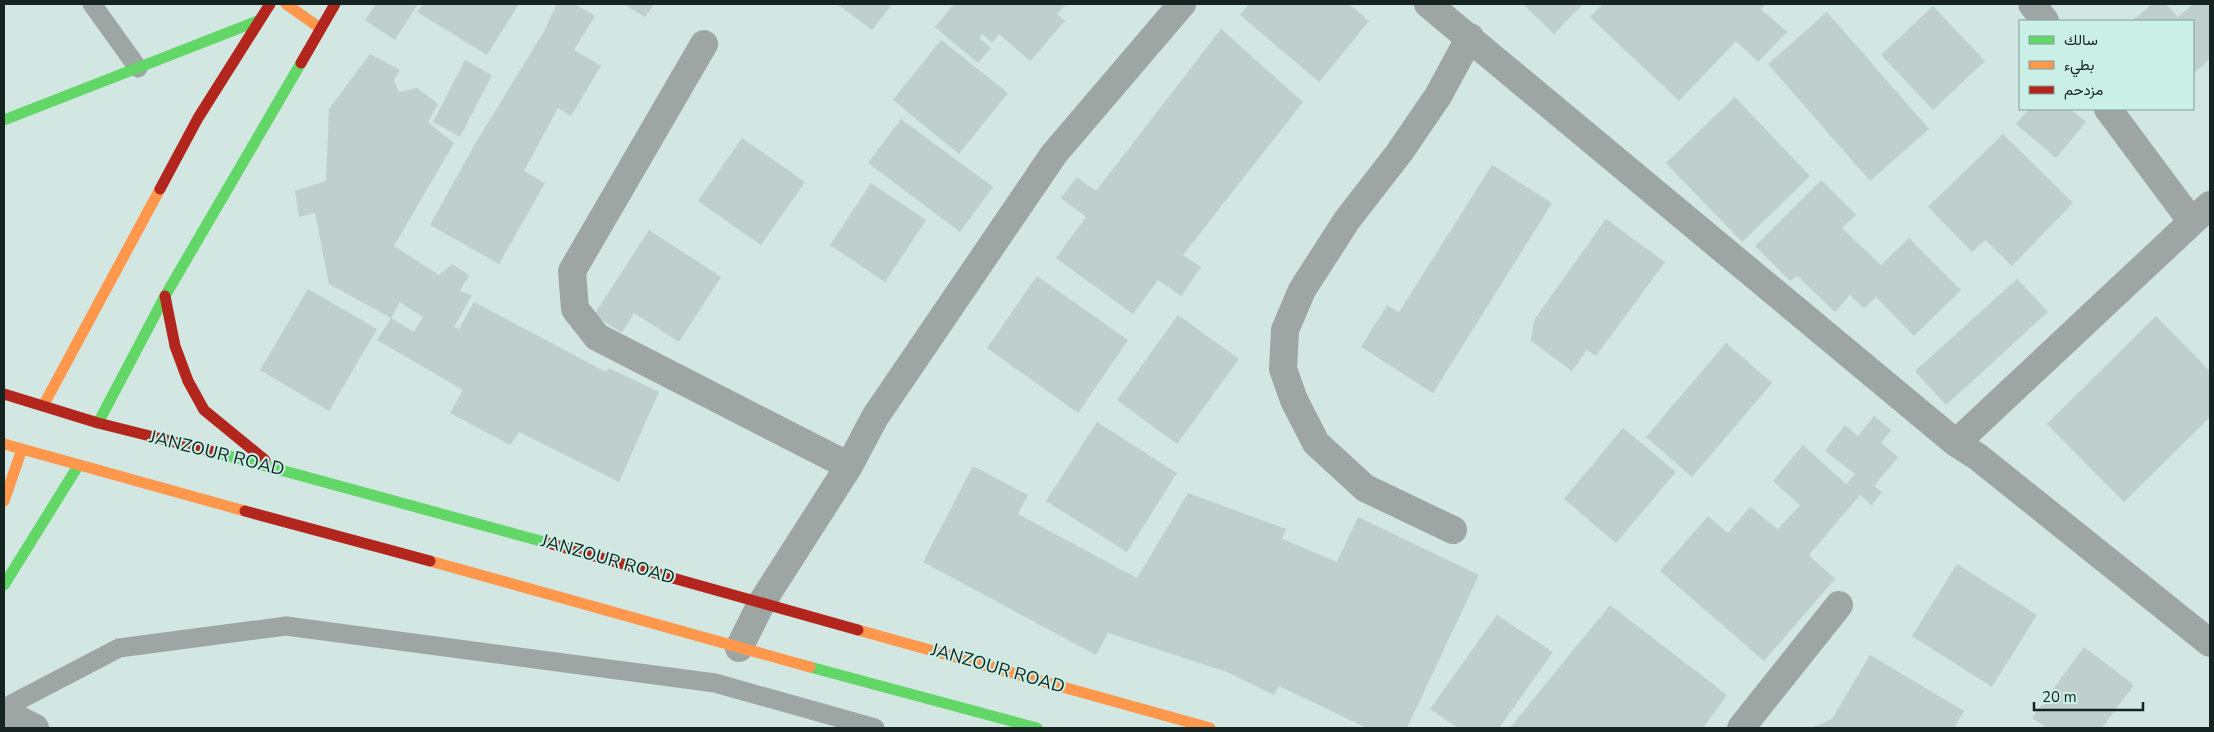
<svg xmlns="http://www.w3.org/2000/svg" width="2214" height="732" font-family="'Nunito Sans',Vazirmatn,sans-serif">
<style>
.building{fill:#bfcfcc}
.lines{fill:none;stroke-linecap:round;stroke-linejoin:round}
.lane{stroke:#9ea6a4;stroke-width:19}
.street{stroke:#9ea6a4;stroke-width:28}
.fast{stroke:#63d668;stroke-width:11}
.slow{stroke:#ff974d;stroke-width:11}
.jam{stroke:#b3261e;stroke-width:11}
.labels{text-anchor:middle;stroke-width:4;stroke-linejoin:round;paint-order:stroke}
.street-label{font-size:18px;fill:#162421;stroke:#caefe6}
</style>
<rect width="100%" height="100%" fill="#d2e7e2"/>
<path class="building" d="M376,4H418L395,40L365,20Z
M423,4H519L487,55L417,12Z
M557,4H575L595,16L574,50L601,66L571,116L558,108L524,171L545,183L499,264L430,225L475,144L544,31Z
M624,4H654L645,17Z
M837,4H892L872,30Z
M954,4H1066L1057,14L1065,21L1030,61L999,34L992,43L982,34L979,38L991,48L978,63L935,27Z
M1249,4H1349L1369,21L1319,82L1240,15Z
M1523,4H1583L1554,34Z
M1603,4H1766L1761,9L1787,32L1758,62L1736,41L1679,101L1590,17Z
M2152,4H2166L2178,17L2193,4H2210V59L2193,74V21H2132Z
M1933,6L1985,61L1933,110L1881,55Z
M1827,12L1929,129L1870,181L1768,64Z
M1221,29L1303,102L1183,255L1201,267L1181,296L1158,280L1133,314L1056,258L1086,217L1061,198L1077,177L1096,191Z
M941,40L1008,93L959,154L893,100Z
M370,54L400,70L394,80L399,92L417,88L438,104L428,122L454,143L394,246L439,275L452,264L469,275L460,291L472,295L454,327L459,329L474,302L606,372L609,368L659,392L619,482L519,432L510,445L450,413L463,390L377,340L391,318L414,332L423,317L400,302L391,318L329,284L315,213L299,217L295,191L326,181L329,109Z
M465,60L492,75L460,137L433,122Z
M1735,97L1810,176L1742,242L1666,163Z
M2029,109H2070L2086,122L2056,158L2016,124Z
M901,119L993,187L960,232L868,163Z
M2003,134L2073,203L2012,266L1985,240L1972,252L1928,207Z
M742,138L805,182L761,245L698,201Z
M1492,165L1552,203L1433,393L1361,347L1387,305L1399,312Z
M1821,180L1856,215L1842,228L1881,265L1909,238L1961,290L1914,336L1876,297L1864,309L1850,295L1835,312L1797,276L1790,281L1755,246Z
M871,183L926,220L885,282L830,245Z
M1606,219L1665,262L1596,356L1587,350L1572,371L1531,341L1534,320Z
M649,230L721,277L679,342L634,313L622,333L594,315Z
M1037,276L1128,340L1078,413L987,348Z
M2017,279L2048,312L1946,405L1915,371Z
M308,289L377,329L329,411L260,370Z
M1178,315L1239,359L1177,444L1117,400Z
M2156,316L2210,371V417L2124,502L2047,424Z
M1726,343L1772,383L1692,477L1646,437Z
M1874,416L1891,430L1881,443L1898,457L1874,486L1882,492L1872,505L1860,495L1809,555L1835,579L1764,661L1660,571L1708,516L1728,533L1750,507L1778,529L1800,505L1773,481L1803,445L1846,484L1855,474L1825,451L1845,425L1858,436Z
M1097,422L1177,473L1127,552L1046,501Z
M1623,428L1676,472L1616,543L1564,499Z
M973,466L1028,495L1018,514L1137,578L1188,493L1286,529L1282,539L1337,562L1358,517L1479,575L1407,728H1367L1279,686L1274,695L1227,672L1108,633L1096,655L923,562Z
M1957,564L2037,615L1992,687L1912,636Z
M1610,605L1727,695L1703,728H1510Z
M1497,615L1553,652L1499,728H1458L1430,709Z
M2084,647L2134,685L2102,728H2047L2032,718Z
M1870,655L1964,711L1954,728H1811L1832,719Z"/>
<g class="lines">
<path class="lane" d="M92,4L138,68
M4,708L119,648L286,626L715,683L875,728"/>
<path class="street" d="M1428,4L1956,443L1978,457L2210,643
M2032,4L2045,21
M704,44L572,271L575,309L597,337L849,466
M2108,109L2192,222
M1956,443L2210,205
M1453,530L1365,488L1316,443L1294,400L1283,369L1285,330L1302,290L1347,220L1399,153L1438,96L1470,37
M739,648L762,602L849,466L875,417L1054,154L1182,4
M4,712L35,728
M1741,728L1839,605"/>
<path class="fast" d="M4,120L260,20
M98,423L165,296L301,63
M218,453L548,543
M4,585L78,466
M810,667L1037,728"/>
<path class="slow" d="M286,4L320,28
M43,406L160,189
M4,444L245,511
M4,501L22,449
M430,561L810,667
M858,630L1210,728"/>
<path class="jam" d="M301,63L335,4
M160,189L198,118L270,4
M165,296L175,346L188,381L204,410L265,460
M4,394L98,423L218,453
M245,511L430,561
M548,543L858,630"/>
</g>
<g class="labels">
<g class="street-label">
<text transform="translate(217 453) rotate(14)" y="6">JANZOUR ROAD</text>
<text transform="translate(608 559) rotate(16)" y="6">JANZOUR ROAD</text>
<text transform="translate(998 668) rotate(16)" y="6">JANZOUR ROAD</text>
</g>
</g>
<rect width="2214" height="732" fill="none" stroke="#162421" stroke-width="10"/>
<rect x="2019" y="20" width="175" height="90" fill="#caefe6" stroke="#829e97"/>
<rect x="2029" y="36" width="25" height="8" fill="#63d668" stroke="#829e97"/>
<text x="2064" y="45" font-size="15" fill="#162421">سالك</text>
<rect x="2029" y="61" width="25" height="8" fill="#ff974d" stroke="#829e97"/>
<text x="2064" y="70" font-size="15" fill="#162421">بطيء</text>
<rect x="2029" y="86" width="25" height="8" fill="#b3261e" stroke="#829e97"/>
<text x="2064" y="95" font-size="15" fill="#162421">مزدحم</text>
<path d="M2034 702v8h109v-8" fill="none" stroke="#162421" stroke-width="2.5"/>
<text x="2042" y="702" font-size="15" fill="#162421" stroke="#caefe6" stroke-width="4" paint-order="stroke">20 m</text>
</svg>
